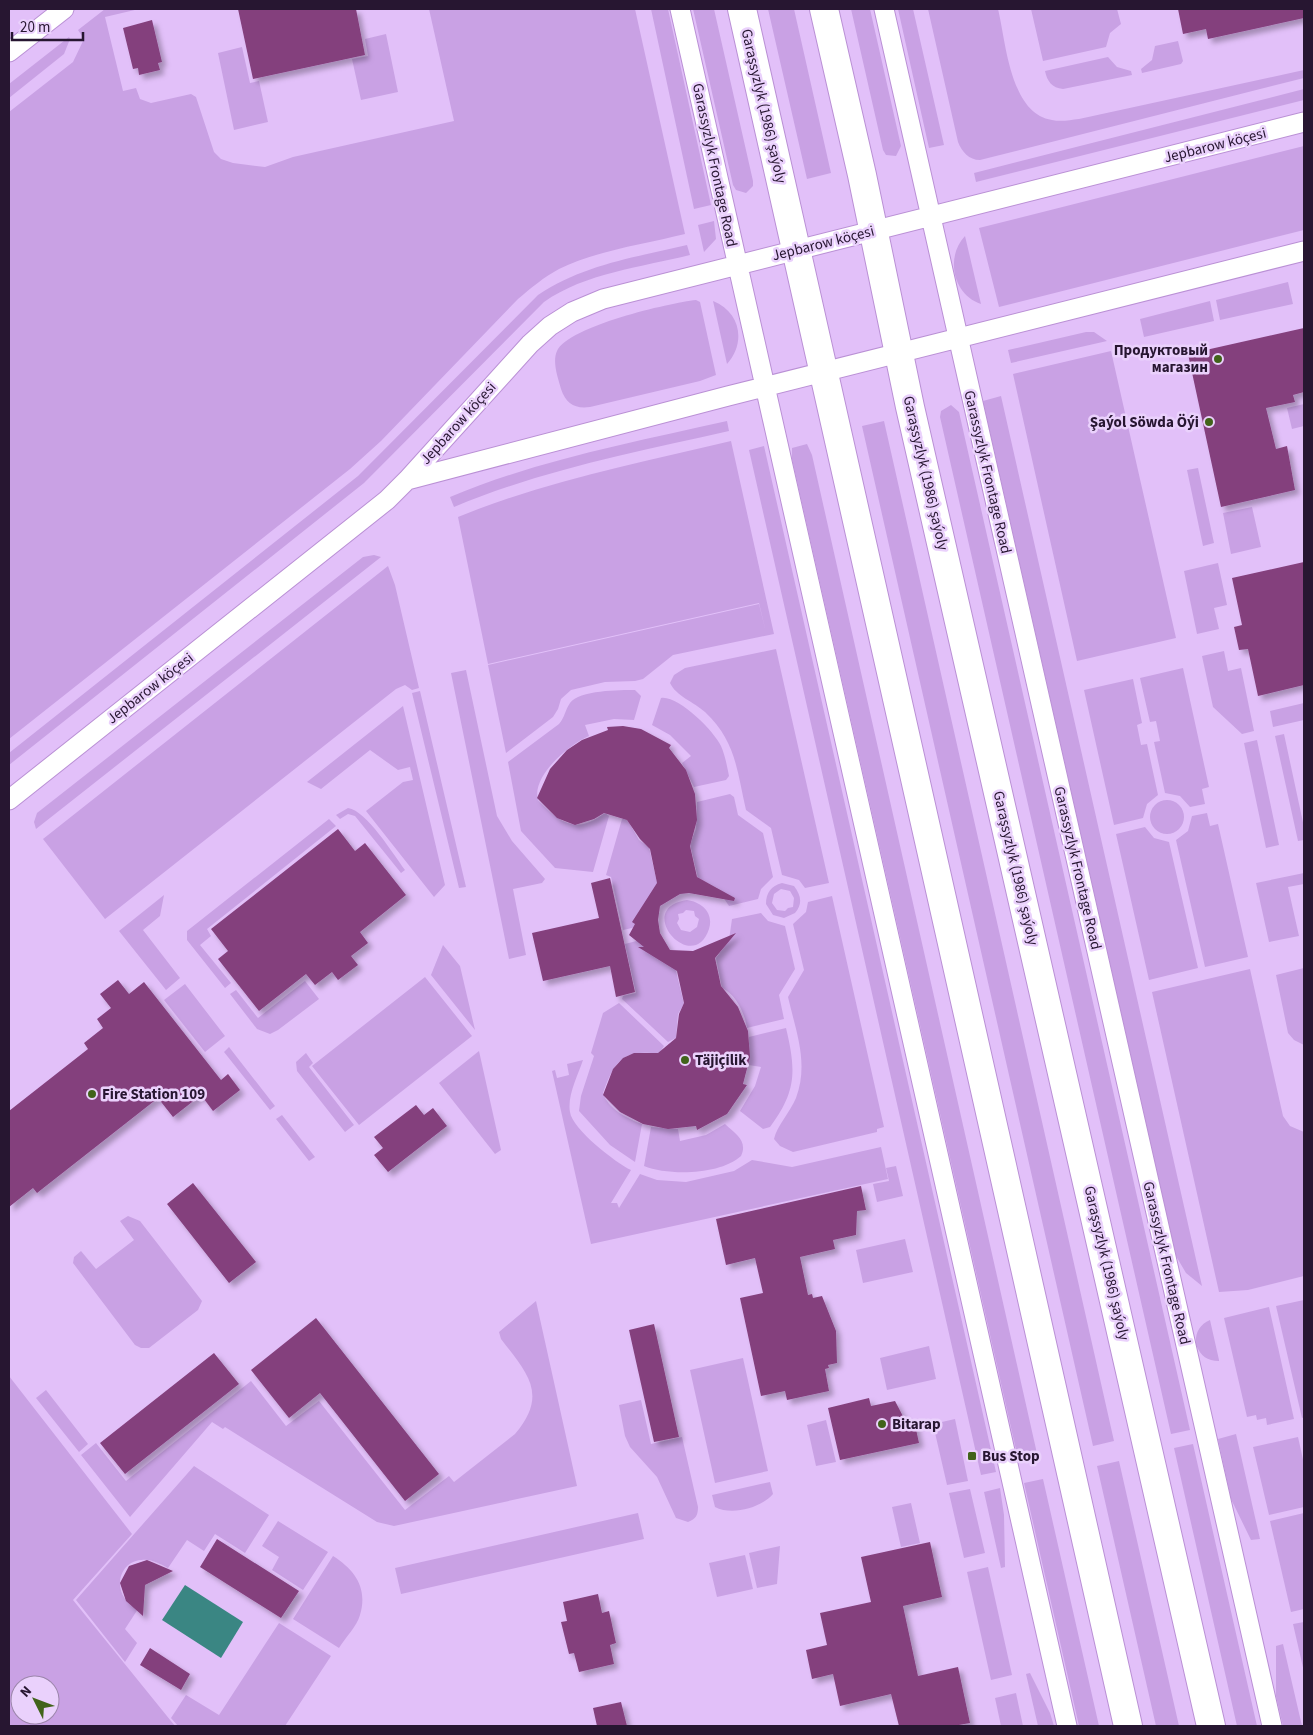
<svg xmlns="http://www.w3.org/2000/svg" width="1313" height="1735" font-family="'Source Sans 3',sans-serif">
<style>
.green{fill:#c9a1e4;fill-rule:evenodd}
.water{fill:#3a8683}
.building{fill:#843f7d;filter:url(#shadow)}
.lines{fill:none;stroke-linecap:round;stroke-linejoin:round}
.minor-casing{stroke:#ba90d5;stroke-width:21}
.primary-casing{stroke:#ba90d5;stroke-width:30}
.minor{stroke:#fff;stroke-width:19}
.primary{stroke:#fff;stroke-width:28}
.poi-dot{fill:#41631a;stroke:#ead1fc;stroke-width:2}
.labels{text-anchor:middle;stroke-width:5;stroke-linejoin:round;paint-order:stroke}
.street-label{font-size:15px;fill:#271631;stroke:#ead1fc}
.poi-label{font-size:15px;font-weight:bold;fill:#271631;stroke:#ead1fc;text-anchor:start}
</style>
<defs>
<filter id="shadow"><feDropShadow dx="4.5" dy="4.5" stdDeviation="2.5" flood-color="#0004"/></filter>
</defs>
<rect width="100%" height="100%" fill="#e2c0f9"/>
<path class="green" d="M105,9H139L105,17L123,91L136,88L140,99L151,103L191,94L196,97L214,152L221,159L233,163L265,167L293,157L454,121L429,9H635L685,234C645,244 595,251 559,269C544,277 531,288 518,299L381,441L350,469L9,739V112L73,62L84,39L78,30Z
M651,9H668L711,205L694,209Z
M693,9H714L753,181V186L746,193L736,190L733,185Z
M768,9H794L831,173L807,179Z
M851,9H870L901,146L896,156L886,155L883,150Z
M898,9H913L944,145L929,148Z
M928,9H998C1006,42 1010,114 1052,120C1061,122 1070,120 1079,119L1304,70V78L980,160C969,160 962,152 958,142Z
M1031,9H1117L1121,24L1110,33L1106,47L1043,61Z
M386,34L398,92L361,100L352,59L368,56L365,39Z
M69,37L70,39L64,54L9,98V84Z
M1178,41L1183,61L1181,64L1142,73L1141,69L1152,60L1155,46Z
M242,47L250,83L259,81L268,122L234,130L218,53Z
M1108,57L1117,67L1131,71L1132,75L1063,89C1052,88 1047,81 1045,71Z
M1304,89V100L976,182L974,173Z
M1304,146V230L999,307L979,228Z
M714,221L716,239L704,252L698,225Z
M965,236L981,304C953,295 945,257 965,236Z
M687,245L690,255C642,267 585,273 544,302L364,483L9,765V753L358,476L538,295C582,265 636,257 687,245Z
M1288,282L1293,304L1220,320L1216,300Z
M696,300L700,302L716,375L700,381L590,407C575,409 566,404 561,389C558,378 552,362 557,351C569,326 669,303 696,300Z
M713,301C741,312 746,343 727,364Z
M1210,301L1214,321L1144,337L1140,319Z
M1086,332H1094L1107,341L1011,363L1008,350Z
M1111,351L1176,638L1077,661L1013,374Z
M1001,396L1202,1286L1186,1273L1176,1256L983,401Z
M1304,404V426L1292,429L1287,408Z
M951,405L959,412L1190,1430L1171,1434L940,417L941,411Z
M727,421L729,431C637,452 541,470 454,507L450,497C538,460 634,442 727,421Z
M884,421L1114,1441L1093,1446L862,426Z
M731,441L774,634L673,655L643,679L635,681L605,682L571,690L561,699L558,709L553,717L506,753L488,665L759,604L766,632L759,603L488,664L458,517C545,481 640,463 731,441Z
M807,444L812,455L1038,1458L1019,1463L792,459V448Z
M764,446L996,1472L981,1475L749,450Z
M1198,468L1214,543L1203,546L1187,470Z
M1252,507L1261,547L1231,554L1223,513Z
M374,555L381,557L36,829L34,822L37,813L363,557Z
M1218,563L1227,605L1214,608L1219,629L1197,634L1184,571Z
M388,566L395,585L419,688L412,690L405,685L396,689L105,919L43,839Z
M776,649L829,883L805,888L799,880L782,875L771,828L746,810C737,771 736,741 705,712C694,702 676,696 670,683L674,675L685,668Z
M1224,651L1228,671L1241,668L1254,731L1242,734L1213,707L1202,656Z
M1183,668L1209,787L1202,789L1205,804L1190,807L1180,796L1165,793L1154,742L1160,741L1156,721L1150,722L1140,678Z
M466,670L497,816L512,841L545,879L542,883L513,889L526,955L509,959L451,673Z
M1133,679L1142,723L1137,725L1141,745L1147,744L1158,795L1147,804L1143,818L1114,825L1084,690Z
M635,690L641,696L634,720L614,719L585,725L589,736C570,744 531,776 538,800C560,823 576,835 605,813L609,816L593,872L555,868L521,831L508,762L559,724C565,717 565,710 570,703C579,690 620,690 635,690Z
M420,691L466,887L459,888L412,693Z
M661,698C678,695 714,731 721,746C725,755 727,766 729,776L726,780L694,787L682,763L691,756L670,735L652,725Z
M1304,703V720L1273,727L1270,711Z
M403,706L445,885L434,897L366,811L403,782L413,780L410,767L398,770L370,750L321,789L307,782Z
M1284,734L1304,827V840L1298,841L1275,736Z
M1257,740L1279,845L1266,848L1244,743Z
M730,794L734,797L738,815L763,833L773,877L761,889L758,899L729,906L717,888L698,878L690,844L696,829L697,802Z
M1150 817a17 17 0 1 1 34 0a17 17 0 1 1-34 0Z
M348,808C367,811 393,854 405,870L401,873L355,816L348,814L340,819L336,815Z
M1207,813L1210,826L1218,824L1248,957L1205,967L1176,840L1188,831L1192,816Z
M329,819L336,826L207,929L211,936L200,945L231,983L225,988L187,940V931Z
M622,819H627L639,840L649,847L658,887L641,926L623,930L611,877L606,875Z
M1145,827L1154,838L1169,842L1198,968L1149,980L1116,834Z
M1304,873V884L1288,887L1299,936L1269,942L1256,883Z
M782,883L794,886C801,895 803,904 795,913L784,918L773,915L766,904C766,893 771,886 782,883ZM781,889L790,891L794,898L793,907L788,908L785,911L777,910L772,903L774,894Z
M164,895L160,916L143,930L180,978L166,990L119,931Z
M832,896L884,1127L877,1129V1132L793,1152L780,1146L774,1139C777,1126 790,1112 796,1098C809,1063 796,1032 788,997L804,970L793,924L806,912L808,902Z
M687,900C702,902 714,913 709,929C693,977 632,908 687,900ZM686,910L694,911L695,916L699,919L697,927L690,932L681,930L677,923L679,919L678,914L683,913Z
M761,913L768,921L785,926L795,969L779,995L784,1019L747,1028C745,1014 736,994 722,988L716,958L729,940L732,919Z
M644,939L675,967L684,1004L678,1014L676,1038L668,1042L622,999L623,996L636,993L625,944Z
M443,945L460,966L475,1030L431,975Z
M1304,968V1045L1294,1040L1288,1033L1276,975Z
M1250,969L1283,1116L1290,1126L1304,1132V1276L1248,1290L1219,1292L1152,992Z
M425,977L472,1036L359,1125L312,1066Z
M305,981L319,999L278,1030L270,1034L257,1029L230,994L236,990L258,1018Z
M185,984L225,1036L205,1052L164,1000Z
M619,1003L664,1046L659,1054C623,1048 614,1062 603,1093C608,1109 628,1119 642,1124L635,1162L610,1145L579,1111L581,1096L594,1056L591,1053L603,1013Z
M786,1028C796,1070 797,1091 770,1127L763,1129L740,1111L755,1086L761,1067L749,1065V1037Z
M229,1047L275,1106L270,1110L224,1052Z
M479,1051L501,1150L495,1154L439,1083Z
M306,1053L313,1063L309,1067L354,1125L345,1132L297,1071L296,1062Z
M583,1060C578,1075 567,1096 570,1112C572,1129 616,1163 631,1170L611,1203H617L619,1208L640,1174L657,1180L686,1182L734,1171L752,1160L792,1167L881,1147L888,1179L591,1244L552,1071L555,1070L557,1078L569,1075L567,1064Z
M282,1115L315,1157L309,1161L276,1119Z
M725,1124C736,1134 748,1141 741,1156C720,1175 669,1176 644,1166L651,1127L678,1129L680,1141L706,1135Z
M896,1166L903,1196L877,1202L873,1184L889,1181L886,1168Z
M128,1216L140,1221L202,1301L198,1310L149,1348H141L135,1345L73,1263L74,1257L81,1251L96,1269L134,1240L120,1221Z
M905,1239L913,1272L863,1283L856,1250Z
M1304,1300V1417L1302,1418L1276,1306Z
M536,1301L577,1486L394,1526L377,1522L225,1427L223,1429L212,1422L130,1517L81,1455L96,1443L126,1481L251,1381L286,1426L319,1401L405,1510L449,1476L454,1482L515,1434C549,1394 527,1373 501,1339L499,1332Z
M1269,1307L1294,1419L1267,1425L1266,1418L1257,1420L1256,1415L1247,1417L1224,1318Z
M1210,1320L1219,1360V1361C1207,1361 1201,1356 1196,1345C1195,1333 1199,1325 1210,1320Z
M929,1346L936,1379L887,1390L880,1358Z
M743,1358L768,1471L715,1483L690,1370Z
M9,1376L132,1534L73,1600L175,1726H9ZM20,1685H50V1715H20Z
M46,1390L88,1444L79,1452L36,1398Z
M641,1400L651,1444L682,1437L698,1507C698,1515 696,1519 688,1522L676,1518L657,1477L630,1447L625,1436L619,1405Z
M955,1419L968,1481L947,1485L933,1424Z
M826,1420L836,1462L816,1466L807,1425Z
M1236,1434L1260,1539L1251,1540L1231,1499L1218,1439Z
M1298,1437L1304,1464V1507L1269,1515L1253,1447Z
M1193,1444L1257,1726H1237L1174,1448Z
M1119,1461L1179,1726H1156L1097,1466Z
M194,1466L269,1515L245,1553L215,1534L204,1551L187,1540L168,1568C164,1566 156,1561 148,1560C117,1556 109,1597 138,1609L125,1629L137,1643L125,1662L76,1600Z
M1043,1479L1099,1726H1079L1024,1483Z
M770,1482L773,1494C761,1508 732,1516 715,1507L712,1495Z
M1000,1488L1004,1515L1005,1567L1001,1568L984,1492Z
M970,1489L985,1553L964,1558L949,1493Z
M911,1503L920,1543L901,1547L892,1507Z
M638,1513L644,1539L401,1594L395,1568Z
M1304,1513V1609L1291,1612L1270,1521Z
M278,1521L328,1552L303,1590L272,1570L279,1557L262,1546Z
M780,1546L777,1584L757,1588L749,1553Z
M745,1555L753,1589L717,1597L709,1563Z
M333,1556C355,1570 368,1588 360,1615C357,1626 345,1638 339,1648L293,1619Z
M988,1567L1012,1675L991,1680L967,1572Z
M1304,1622V1672L1293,1624Z
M279,1623L331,1656L285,1726H178L171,1718L186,1695L219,1715Z
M1283,1644L1302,1726H1283L1276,1696V1646Z
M1030,1673L1050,1713L1054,1726H1038L1026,1674Z
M1016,1693L1023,1726H1001L995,1698Z"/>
<path class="water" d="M185,1585L243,1622L221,1658L162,1620Z"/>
<path class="building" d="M238,9H356L365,55L253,79Z
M1178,9H1304V18L1208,39L1206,29L1183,34Z
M152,20L162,62L158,63L160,70L139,75L138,68L133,69L123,28Z
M1304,328V392L1293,395L1295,402L1266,408L1276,449L1287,446L1295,490L1221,507L1188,354Z
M1304,562V685L1258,696L1248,649L1239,650L1234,627L1242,625L1232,578Z
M623,726L641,729L671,745L669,748L686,770L695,794L697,820L690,846L697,877L735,898L734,901L689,893L680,894L660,906L658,920L660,933L670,950L693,951L736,933L715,958L721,986L738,1007L748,1031L750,1057L743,1084L747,1085L727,1114L697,1130L696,1126L668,1129L643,1124L620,1112L603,1095L613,1069L623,1058L634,1053H658L676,1038L679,1014L684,1003L677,971L638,947H644L629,935L635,924L632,922L657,883L650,849L640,839L627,820L604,813L594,819L575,825L557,818L537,798L550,769L567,750L582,740L608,730L607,727Z
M338,829L355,851L365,843L406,895L360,932L368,943L351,956L358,965L338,980L332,972L315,985L306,974L259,1011L218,959L228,951L211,929Z
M610,878L635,992L616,997L610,966L543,981L532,933L599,918L591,883Z
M118,980L129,994L144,982L221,1080L228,1074L240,1090L213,1111L201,1095L173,1117L158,1098L37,1193L33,1188L9,1207V1111L88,1049L84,1043L103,1028L97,1019L111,1008L100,994Z
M416,1105L424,1115L433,1108L447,1126L388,1172L374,1155L383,1148L374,1137Z
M193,1183L256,1262L229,1283L167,1204Z
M861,1186L866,1210L857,1211L856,1235L833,1240L835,1249L800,1257L808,1295L812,1294L813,1298L822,1296L836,1331L837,1363L828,1365L829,1368L825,1369L829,1391L787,1400L785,1391L761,1396L740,1298L763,1293L755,1258L726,1265L716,1219Z
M316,1318L439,1474L405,1501L320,1393L289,1418L251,1370Z
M654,1324L679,1437L654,1442L629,1330Z
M214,1353L239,1384L125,1474L100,1443Z
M869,1398L871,1406L895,1401L906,1422L914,1420L919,1443L840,1460L828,1408Z
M217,1539L299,1591L281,1618L200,1567Z
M930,1542L942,1597L903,1606L918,1676L958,1667L970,1723L953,1726H899L891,1694L840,1706L833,1674L812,1679L806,1650L827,1645L820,1613L871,1602L861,1557Z
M147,1560L173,1571L145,1585L143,1616L126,1601L120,1583L129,1566Z
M598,1594L602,1613L609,1611L616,1643L610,1645L614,1664L579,1672L574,1653L569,1654L561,1622L567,1621L563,1602Z
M150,1648L190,1674L181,1690L140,1665Z
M621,1702L627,1726H597L593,1708Z"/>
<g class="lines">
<defs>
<path id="minor" d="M680,9L1067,1726
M884,9L1272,1726
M9,52L64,9
M407,480L728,396L1304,251
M9,800L387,500L407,480L530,344L550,326L572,312L603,299L1304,122"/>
<path id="primary" d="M742,9L1128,1726
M824,9L862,175L910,407L1211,1726"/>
</defs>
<use href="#minor" class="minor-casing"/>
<use href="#primary" class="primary-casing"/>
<use href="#minor" class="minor"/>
<use href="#primary" class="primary"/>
</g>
<g class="poi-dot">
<circle cx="1218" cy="359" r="5"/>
<circle cx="1209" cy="422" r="5"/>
<circle cx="685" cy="1060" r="5"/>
<circle cx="92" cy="1094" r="5"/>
<circle cx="882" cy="1424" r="5"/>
<rect x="967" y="1451" width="10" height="10" rx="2.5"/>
</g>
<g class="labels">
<g class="street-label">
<text transform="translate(764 106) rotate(77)" y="5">Garaşsyzlyk (1986) şaýoly</text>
<text transform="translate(1215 145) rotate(-14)" y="5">Jepbarow köçesi</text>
<text transform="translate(715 165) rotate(78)" y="5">Garassyzlyk Frontage Road</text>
<text transform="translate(823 243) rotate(-14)" y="5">Jepbarow köçesi</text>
<text transform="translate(458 423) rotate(-48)" y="5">Jepbarow köçesi</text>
<text transform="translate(988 472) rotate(77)" y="5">Garassyzlyk Frontage Road</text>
<text transform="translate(926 473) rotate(77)" y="5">Garaşsyzlyk (1986) şaýoly</text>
<text transform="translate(150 688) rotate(-38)" y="5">Jepbarow köçesi</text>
<text transform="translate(1016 868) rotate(77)" y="5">Garaşsyzlyk (1986) şaýoly</text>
<text transform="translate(1078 868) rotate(77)" y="5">Garassyzlyk Frontage Road</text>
<text transform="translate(1107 1263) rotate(77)" y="5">Garaşsyzlyk (1986) şaýoly</text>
<text transform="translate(1167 1263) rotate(77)" y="5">Garassyzlyk Frontage Road</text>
</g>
<g class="poi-label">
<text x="1208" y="355" text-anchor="end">Продуктовый<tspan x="1208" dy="17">магазин</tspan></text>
<text x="1199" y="427" text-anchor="end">Şaýol Söwda Öýi</text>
<text x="695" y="1065">Täjiçilik</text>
<text x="102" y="1099">Fire Station 109</text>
<text x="892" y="1429">Bitarap</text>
<text x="982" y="1461">Bus Stop</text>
</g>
</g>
<rect width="1313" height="1735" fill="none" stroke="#271631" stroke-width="20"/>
<g transform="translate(35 1700) rotate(312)"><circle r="24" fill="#ead1fc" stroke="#9c86ab"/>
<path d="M0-4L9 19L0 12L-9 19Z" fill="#41631a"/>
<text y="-8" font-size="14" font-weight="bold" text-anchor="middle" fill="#271631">N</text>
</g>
<path d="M12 32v8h71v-8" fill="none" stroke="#271631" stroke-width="2.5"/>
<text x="20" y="32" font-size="15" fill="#271631" stroke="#ead1fc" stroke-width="4" paint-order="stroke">20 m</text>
</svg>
